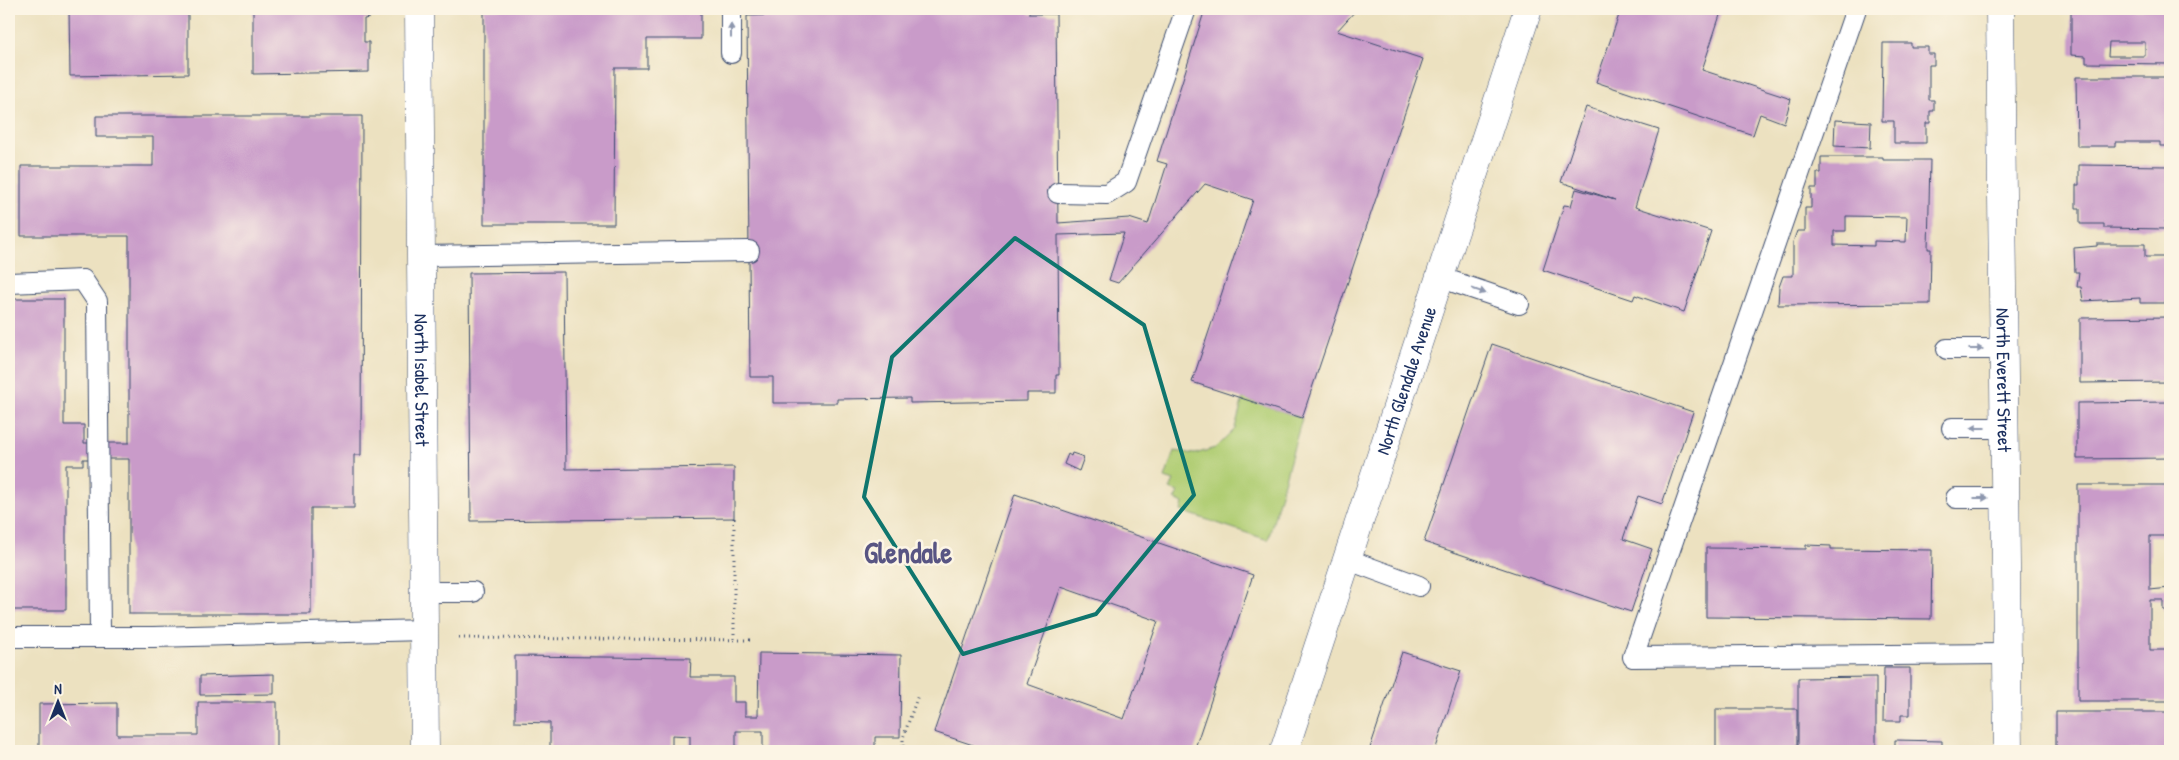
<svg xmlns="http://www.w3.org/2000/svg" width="2179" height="760" font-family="'Patrick Hand',sans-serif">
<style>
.green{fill:#b0cd73;stroke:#667e68}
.building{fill:#c99bc9;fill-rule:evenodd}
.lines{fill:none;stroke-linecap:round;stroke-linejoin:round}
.lane-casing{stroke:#3a4a6d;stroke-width:22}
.street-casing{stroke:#3a4a6d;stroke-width:29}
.secondary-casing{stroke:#3a4a6d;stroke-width:29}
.path{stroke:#3a4a6d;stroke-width:3;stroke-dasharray:1 4;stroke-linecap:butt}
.lane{stroke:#fff;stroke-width:20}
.street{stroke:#fff;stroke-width:28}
.secondary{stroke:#fff;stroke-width:28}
.oneway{fill:#8d97ae}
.marked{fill:none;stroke:#0f766e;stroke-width:4;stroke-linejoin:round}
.labels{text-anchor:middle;stroke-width:5;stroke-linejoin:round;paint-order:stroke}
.street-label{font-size:19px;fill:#1b2f5e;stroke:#fcf5e5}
.town-label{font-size:29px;font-weight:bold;fill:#585583;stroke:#fcf5e5}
</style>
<rect width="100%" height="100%" fill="#fcf5e5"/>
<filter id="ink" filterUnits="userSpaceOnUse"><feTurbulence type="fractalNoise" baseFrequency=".02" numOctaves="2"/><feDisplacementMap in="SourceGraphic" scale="10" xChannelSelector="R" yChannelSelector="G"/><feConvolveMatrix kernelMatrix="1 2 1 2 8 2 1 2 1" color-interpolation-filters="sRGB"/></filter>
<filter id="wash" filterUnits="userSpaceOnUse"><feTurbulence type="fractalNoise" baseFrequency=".0096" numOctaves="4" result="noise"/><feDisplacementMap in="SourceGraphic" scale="20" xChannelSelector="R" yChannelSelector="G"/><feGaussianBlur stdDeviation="1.12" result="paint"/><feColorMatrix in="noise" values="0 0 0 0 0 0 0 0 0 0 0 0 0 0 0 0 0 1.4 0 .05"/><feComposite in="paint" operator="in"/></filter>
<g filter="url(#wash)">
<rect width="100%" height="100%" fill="#ece1c0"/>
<path class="green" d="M1243,398L1302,418L1268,540L1181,511L1183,503L1175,499L1178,492L1170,489L1174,481L1165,478L1174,451L1195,454L1215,448L1235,428Z"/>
<g id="blocks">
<path class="building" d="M69,9H188V74L70,76Z
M253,9H369V18L364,19V42H369V72L253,74Z
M484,9H701V39H647V68H615L614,224H484Z
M777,9H1029V14H1056L1058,223L1129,218L1148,224L1167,164L1157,161L1205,9H1357L1337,31L1423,59L1302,418L1192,382L1253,200L1205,184L1118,283L1109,280L1124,233L1058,235L1059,375H1056V393H1027V401L910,403V398L837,399V403H773V377H750L747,16L777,15Z
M1621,9H1722L1702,70L1791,99L1784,123L1760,114L1753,135L1596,82Z
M2071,9H2170V64L2086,63V56L2071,55ZM2109,42H2145V56H2108Z
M1883,43H1911V47H1928V54H1934V65H1929V100H1934V111H1930V123H1926V143H1894V121H1882Z
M2076,77H2170V146H2160V142H2115V146H2077Z
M1586,107L1659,130L1635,207L1711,231L1684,312L1635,295L1633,300L1543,270L1564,205L1571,206L1576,189L1615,200L1561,182Z
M96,116H362L361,455H354V508H311V614H129V459H83V465H66V610H9V299H64V425H84V443H129V236H21V166H153V137H96Z
M1835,120L1871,122L1870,148L1834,146Z
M1821,157H1883V160H1930L1928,249H1931L1930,304L1778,305L1779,287L1783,276H1793V242L1797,231H1805V208H1811V188H1817V173H1821ZM1846,216L1907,217L1906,242L1874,241V246L1834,245V231H1846Z
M2079,165L2170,166V221H2165V229L2104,228V224H2080V208H2076V185H2079Z
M2097,244H2145V257H2170L2169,303H2140V298L2083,301L2081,287H2077L2079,272H2075L2074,248L2097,246Z
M564,272L566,469L734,467V518L471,521L469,273Z
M2170,317V382L2080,383V318Z
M1492,344L1693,412L1662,504L1638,496L1623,539L1652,549L1631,612L1424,542Z
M2170,402V458L2077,459V403Z
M1072,453L1084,457L1079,471L1064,464L1068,454L1071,456Z
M2078,485H2170V536H2150V590L2170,588V610H2163V600H2150V650H2170V701H2078Z
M1015,494L1253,575L1194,751H991L934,732ZM1061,587L1158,621L1124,719L1027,684Z
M1806,545L1831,546V549L1932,550L1931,619L1706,617V548L1806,549Z
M1402,652L1461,671L1435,751H1369Z
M759,653L901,655L900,737H875V751H763V731H736V751H690V736L672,735V751H550V723L515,722V656L691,658L690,677H734V702H745V716H758Z
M1884,668H1910V715H1901V721H1883Z
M274,674V694L200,695V676Z
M1876,677V751H1798V678Z
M198,702H277V751H39V704L117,703V735H198Z
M1716,709H1797V751H1716Z
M2056,712H2170V751H2056Z
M1895,740L1942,741V751H1895Z"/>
</g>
</g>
<g filter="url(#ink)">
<use href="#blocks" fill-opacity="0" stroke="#3a4a6d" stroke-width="1"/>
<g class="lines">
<defs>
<path id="lane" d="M1856,9L1633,657L2007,654
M731,53V9
M1058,193L1107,194L1126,182L1186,9
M422,256L749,251
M1439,277L1519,304
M9,283L83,280L97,301L100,635
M1947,349H2004
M1952,428H2004
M1956,498H2005
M1346,559L1419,586
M424,592H473
M9,637H153L425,630"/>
<g id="street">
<path id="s1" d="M419,9L425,751"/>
<path id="s2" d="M2000,9L2008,751"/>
</g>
<g id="secondary">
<path id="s3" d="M1284,751L1528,9"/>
</g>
</defs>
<use href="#lane" class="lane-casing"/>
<use href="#street" class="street-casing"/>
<use href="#secondary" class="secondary-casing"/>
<path class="path" d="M734,518V640
M459,638L754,640
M903,748L915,751
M903,751V738L918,695"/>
<use href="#lane" class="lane"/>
<use href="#street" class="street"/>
<use href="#secondary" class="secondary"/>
</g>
<defs><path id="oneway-solid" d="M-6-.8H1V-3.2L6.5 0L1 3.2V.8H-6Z" transform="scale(1.25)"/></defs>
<g class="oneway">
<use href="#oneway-solid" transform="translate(731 31) rotate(-90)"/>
<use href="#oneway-solid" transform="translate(1479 291) rotate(19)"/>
<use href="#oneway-solid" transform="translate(1976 349)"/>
<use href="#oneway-solid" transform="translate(1978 428) rotate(180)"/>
<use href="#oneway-solid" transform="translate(1981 498)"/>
</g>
</g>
<path class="marked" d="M1015,238L1144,325L1194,495L1096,614L963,654L864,497L892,357Z"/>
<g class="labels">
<g class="street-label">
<text dy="7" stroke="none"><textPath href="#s1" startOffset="371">North Isabel Street</textPath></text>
<text dy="7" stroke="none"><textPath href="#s3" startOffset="390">North Glendale Avenue</textPath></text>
<text dy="7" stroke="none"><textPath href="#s2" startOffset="371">North Everett Street</textPath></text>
</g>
<g class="town-label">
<text x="908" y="563">Glendale</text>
</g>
</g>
<rect width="2179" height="760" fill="none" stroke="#fcf5e5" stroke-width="30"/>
<g transform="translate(58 702)" stroke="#fcf5e5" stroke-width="4" paint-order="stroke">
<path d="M0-4L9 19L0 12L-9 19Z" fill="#1b2f5e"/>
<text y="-8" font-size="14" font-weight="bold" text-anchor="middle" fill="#1b2f5e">N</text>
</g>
</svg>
